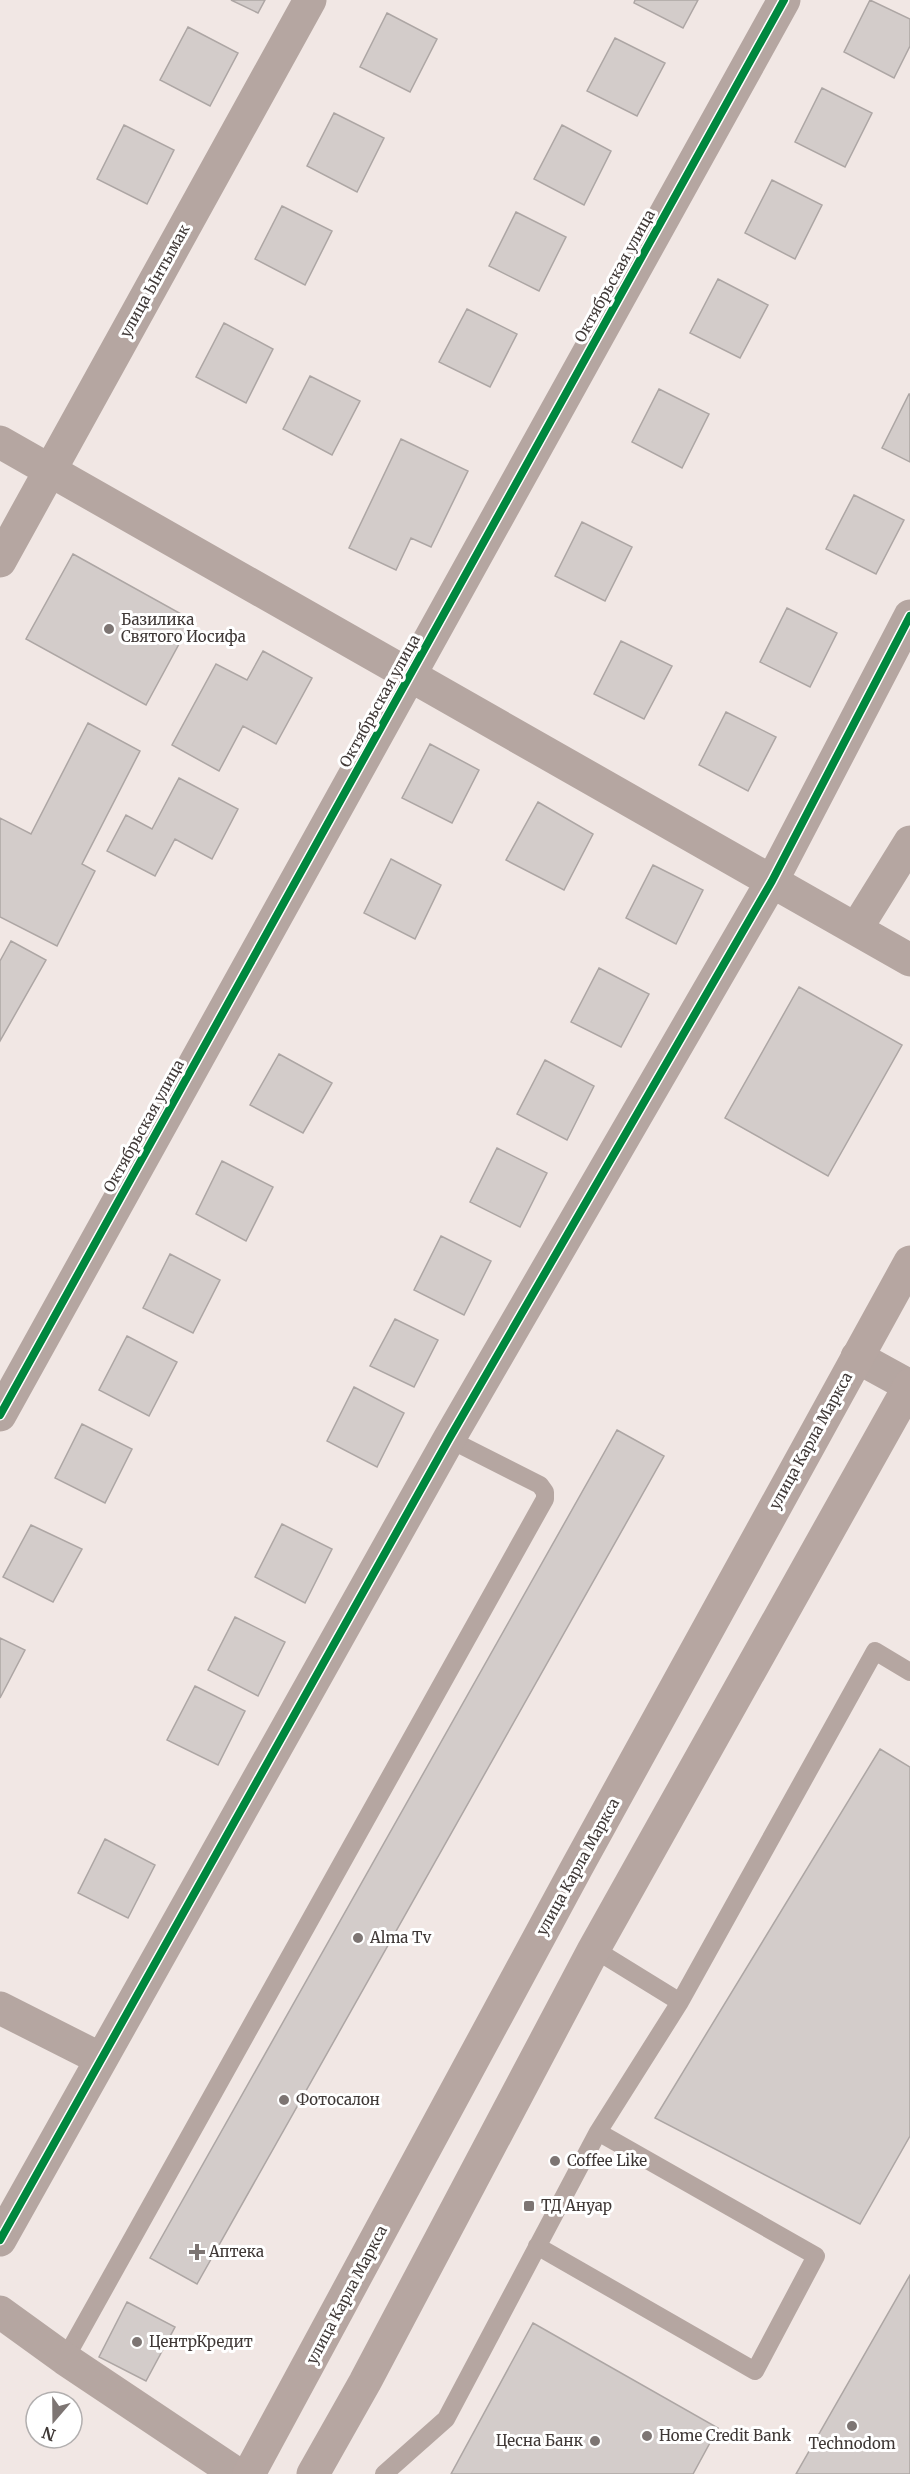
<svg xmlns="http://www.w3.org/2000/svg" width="910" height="2474" font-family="Merriweather,serif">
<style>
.building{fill:#d3ccca;stroke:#ada6a4;stroke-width:1.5}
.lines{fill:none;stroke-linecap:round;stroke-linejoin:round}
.service{stroke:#b5a6a1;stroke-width:18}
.minor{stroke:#b5a6a1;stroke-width:33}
.tertiary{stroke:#b5a6a1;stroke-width:33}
.primary{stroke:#b6a6a1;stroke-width:33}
.cycleway-casing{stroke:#fff;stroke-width:11}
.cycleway{stroke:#00873e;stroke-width:8}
.poi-dot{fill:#7d7573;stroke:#fff;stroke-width:2}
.labels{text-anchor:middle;stroke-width:6;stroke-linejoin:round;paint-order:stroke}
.street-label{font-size:15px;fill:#3f3836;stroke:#fff}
.poi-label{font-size:15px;fill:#3f3836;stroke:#fff;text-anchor:start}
</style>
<rect width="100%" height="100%" fill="#f1e7e4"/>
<path class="building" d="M231,0H265L258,13Z
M635,0H698L683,28L634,3Z
M870,0L910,19V46L894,78L844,52Z
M387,13L437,39L410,92L360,67Z
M188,27L238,53L210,106L160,80Z
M615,38L665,63L637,116L587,91Z
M822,88L872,113L845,167L795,142Z
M334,113L384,138L357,192L307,166Z
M124,125L174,150L147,204L97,179Z
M562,125L611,151L584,205L534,179Z
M772,180L822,205L795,259L745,233Z
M282,206L332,231L305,285L255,259Z
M516,212L566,237L539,291L489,266Z
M718,279L768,305L740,358L690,333Z
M467,309L517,334L490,387L439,362Z
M224,323L273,349L246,403L196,377Z
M310,376L360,401L332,455L283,429Z
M659,389L709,414L682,468L632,442Z
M909,394H910V462L882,448Z
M401,439L468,471L431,547L411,538L396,570L349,548Z
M854,495L904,520L876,574L826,549Z
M582,522L632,547L605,601L555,576Z
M73,554L192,620L146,705L26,639Z
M787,608L837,633L810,687L760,662Z
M621,641L672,666L644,719L594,694Z
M263,651L312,678L276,744L243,726L219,771L172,745L216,664L247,680Z
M726,712L776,737L748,791L699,765Z
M88,723L140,751L82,864L95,871L57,946L0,917V818L31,834Z
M430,744L479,770L452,823L402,798Z
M179,778L238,809L212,859L175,839L155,876L107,851L126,815L152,829Z
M538,802L593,834L564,890L506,860Z
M391,859L441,885L415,939L364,913Z
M653,865L703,890L676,944L626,918Z
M11,941L46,960L0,1041V961Z
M599,968L649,994L621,1047L571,1022Z
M799,987L902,1045L828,1176L725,1118Z
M279,1054L332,1083L303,1133L250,1105Z
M545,1060L594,1086L567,1140L517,1114Z
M497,1148L547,1173L520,1227L470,1202Z
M222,1161L273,1187L246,1241L196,1214Z
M441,1236L491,1261L464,1315L414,1290Z
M170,1254L220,1280L193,1333L143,1308Z
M395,1319L438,1340L414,1387L370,1366Z
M127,1336L177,1362L149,1416L99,1390Z
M354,1387L404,1413L377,1467L327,1441Z
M82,1424L132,1449L105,1503L55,1478Z
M617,1430L664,1456L197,2284L150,2258Z
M282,1524L332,1549L305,1603L255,1577Z
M31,1525L82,1549L53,1602L3,1577Z
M235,1617L285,1642L258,1696L208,1670Z
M0,1638L25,1650L0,1698Z
M195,1686L245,1711L218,1765L167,1740Z
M880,1749L910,1767V2136L860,2224L655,2118Z
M105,1839L155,1865L128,1918L78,1893Z
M910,2275V2474H796Z
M127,2302L175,2327L146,2381L99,2357Z
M533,2323L718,2428L693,2474H451Z"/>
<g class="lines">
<path class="service" d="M680,2002L875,1651L910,1672
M537,2246L755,2371L816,2256L598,2132
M65,2359L545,1499V1492L540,1485L449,1439
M384,2474L446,2419L598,2132L680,2002L594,1949"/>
<path class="minor" d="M0,442L910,960
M0,561L310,0
M856,929L910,842
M0,1415L784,0
M0,2008L101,2059
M0,2240L449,1439L772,881L910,616
M0,2312L65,2359L237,2474"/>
<path class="tertiary" d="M857,1357L910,1386"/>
<path class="primary" d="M249,2474L577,1867L910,1262
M313,2474L365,2382L594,1949L910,1385"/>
<defs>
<path id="cycleway" d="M0,1415L784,0
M0,2240L449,1439L772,881L910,616"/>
</defs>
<use href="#cycleway" class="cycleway-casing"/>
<use href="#cycleway" class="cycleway"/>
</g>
<g class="poi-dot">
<circle cx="109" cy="629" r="6"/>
<circle cx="358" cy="1938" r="6"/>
<circle cx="284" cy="2100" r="6"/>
<circle cx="555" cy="2161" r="6"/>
<rect x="523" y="2200" width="12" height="12" rx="3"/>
<path d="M194 2243h6v6h6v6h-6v6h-6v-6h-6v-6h6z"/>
<circle cx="137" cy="2342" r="6"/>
<circle cx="852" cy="2426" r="6"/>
<circle cx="647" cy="2436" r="6"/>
<circle cx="595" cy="2441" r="6"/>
</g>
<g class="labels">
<g class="street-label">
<text transform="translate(615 276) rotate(-61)" y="5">Октябрьская улица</text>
<text transform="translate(155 281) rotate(-61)" y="5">улица Ынтымак</text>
<text transform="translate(380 701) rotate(-61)" y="5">Октябрьская улица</text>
<text transform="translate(144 1126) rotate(-61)" y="5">Октябрьская улица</text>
<text transform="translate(811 1441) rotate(-61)" y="5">улица Карла Маркса</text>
<text transform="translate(578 1867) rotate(-61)" y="5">улица Карла Маркса</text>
<text transform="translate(347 2295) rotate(-62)" y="5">улица Карла Маркса</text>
</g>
<g class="poi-label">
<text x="121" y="625">Базилика<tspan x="121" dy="17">Святого Иосифа</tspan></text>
<text x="370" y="1943">Alma Tv</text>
<text x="296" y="2105">Фотосалон</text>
<text x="567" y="2166">Coffee Like</text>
<text x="541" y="2211">ТД Ануар</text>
<text x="209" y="2257">Аптека</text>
<text x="149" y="2347">ЦентрКредит</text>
<text x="659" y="2441">Home Credit Bank</text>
<text x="583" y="2446" text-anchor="end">Цесна Банк</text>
<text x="852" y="2449" text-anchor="middle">Technodom</text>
</g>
</g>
<g transform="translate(54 2420) rotate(200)"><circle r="28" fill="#ffffff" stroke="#b2afaf" stroke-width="1.5"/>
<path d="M0-4.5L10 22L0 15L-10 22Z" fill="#7d7573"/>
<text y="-9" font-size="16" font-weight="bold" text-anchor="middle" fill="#3f3836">N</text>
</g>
</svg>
